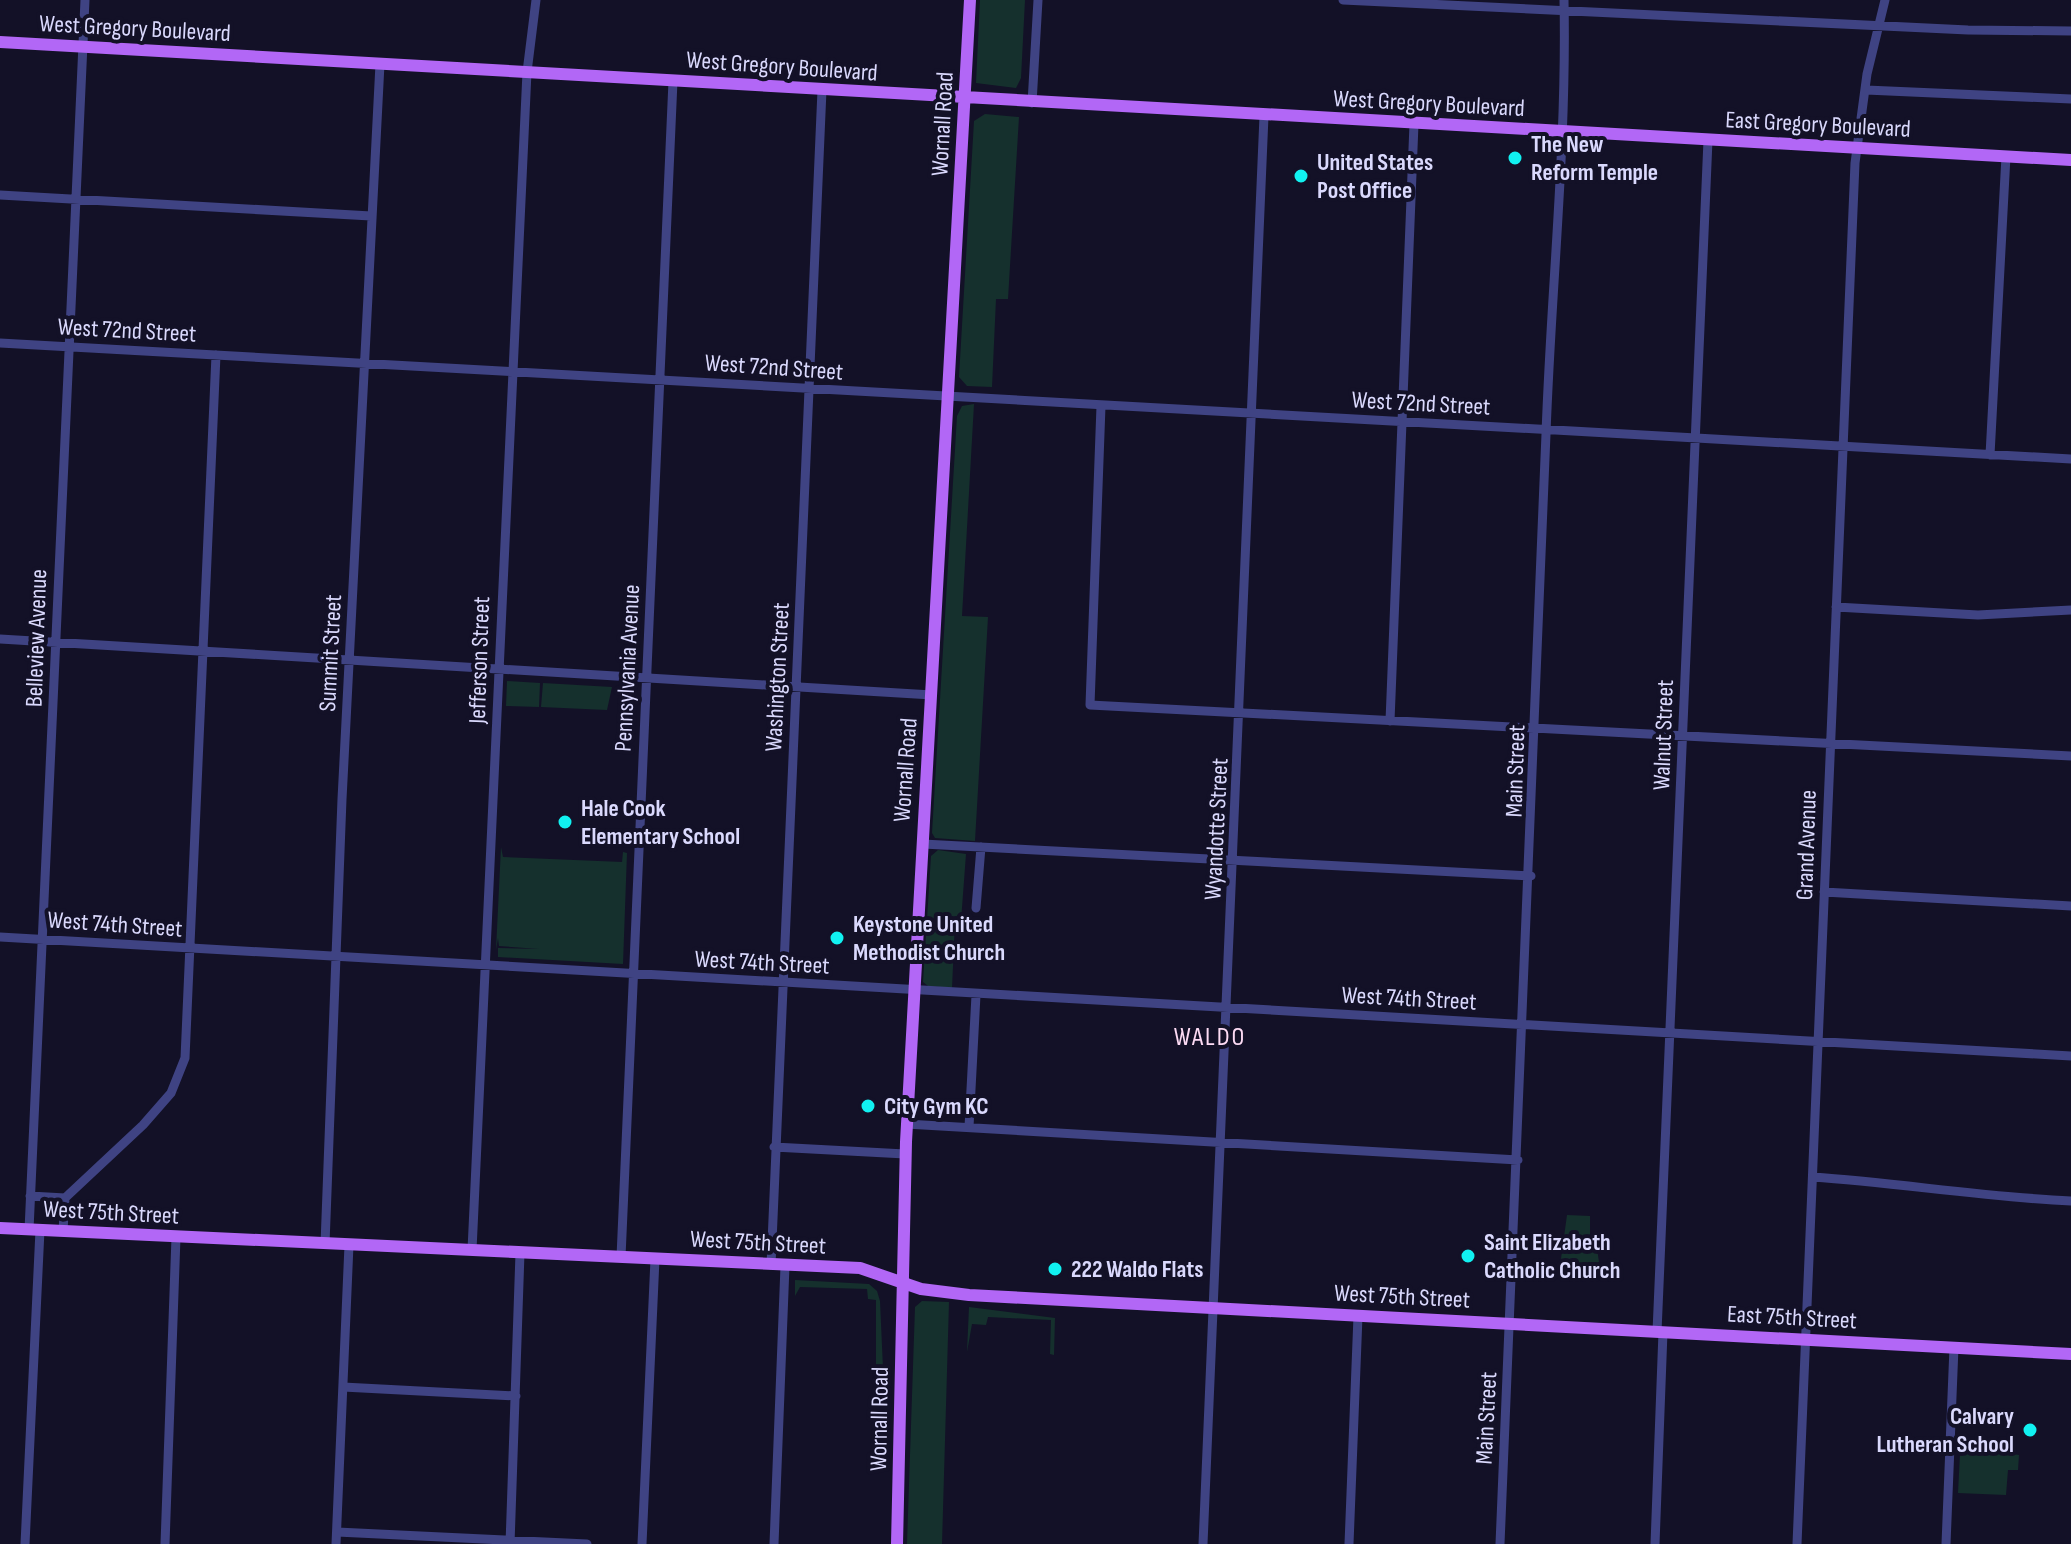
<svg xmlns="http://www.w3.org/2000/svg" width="2071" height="1544" font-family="'Sofia Sans Condensed',sans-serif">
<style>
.green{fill:#15302d}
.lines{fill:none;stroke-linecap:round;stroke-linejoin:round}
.minor{stroke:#3f4383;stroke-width:9}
.major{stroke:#b267f6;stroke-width:12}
.poi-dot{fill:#11f1f1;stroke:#131127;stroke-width:3}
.labels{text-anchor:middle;stroke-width:8;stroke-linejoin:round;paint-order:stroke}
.street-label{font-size:24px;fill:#dad9fd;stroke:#131127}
.poi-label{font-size:24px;font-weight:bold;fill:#dad9fd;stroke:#131127;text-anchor:start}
.neighbourhood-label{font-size:26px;letter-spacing:2px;fill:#fddbf4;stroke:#131127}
</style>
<rect width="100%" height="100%" fill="#131127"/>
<path class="green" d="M980,0H1025L1021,78L1016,88L976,83Z
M985,114L1019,117L1008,299H996L992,387L967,386L959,377L974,121Z
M974,404L962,616L988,617L975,841L935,838L932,833L957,416L962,406Z
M507,681L540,683L539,707L506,706Z
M543,683L612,687L607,710L541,707Z
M501,847L503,857L622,862L623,852L627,853L623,964L498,957V948L539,949L499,946L498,938L496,950Z
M938,850L966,854L961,921H955L952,988L928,986L923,982L931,856Z
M1567,1215L1590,1216V1241L1596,1242L1599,1262L1595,1268L1560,1266Z
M795,1280L869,1284L877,1291L880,1301L884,1391L876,1389V1300L868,1299L867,1289L800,1287L795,1296Z
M922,1301L949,1302L942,1544H907L915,1307Z
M969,1307L1055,1318L1054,1355L1050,1354L1051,1320L988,1317L986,1325L972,1324L967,1352Z
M1989,1451L2019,1455L2018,1470H2008L2006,1495L1958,1493L1960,1454Z"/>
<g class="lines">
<path class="minor" d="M1343,0L1968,30L2071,31
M1866,90L2071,99
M1032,103L1038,0
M0,195L371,216
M0,343L2071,459
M1101,406L1090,705L2071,756
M1990,455L2006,156
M1836,607L1978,615L2071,610
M0,639L932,695
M1390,721L1414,124
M923,844L1531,876
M1824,892L2071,906
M976,908L981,847
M0,937L2071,1056
M906,1124L1518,1160
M969,1127L976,995
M774,1147L905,1154
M1813,1177C1899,1183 1984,1197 2071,1201
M30,1196L65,1198
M29,1230L85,0
M63,1231L65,1198L143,1125L171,1093L185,1058L216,355
M325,1244L342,799L380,64
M472,1250L527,72L536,0
M621,1257L673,81
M771,1265L822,90
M1657,1332L1708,140
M343,1387L516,1396
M337,1532L587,1544
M25,1544L40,1230
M165,1544L176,1237
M336,1544L349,1245
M510,1544L520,1253
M642,1544L655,1259
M774,1544L785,1266
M1203,1544L1264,116
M1349,1544L1358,1316
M1500,1544C1517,1174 1533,804 1546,434C1551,290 1567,145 1564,0
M1655,1544L1663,1332
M1797,1544L1855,163L1867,74L1885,0
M1946,1544L1954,1347"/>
<path class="major" d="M0,42L2071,160
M0,1228L860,1268L921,1289L969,1295L2071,1354
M897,1544L906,1142L970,0"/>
</g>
<g class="poi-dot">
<circle cx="1515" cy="158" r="8"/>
<circle cx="1301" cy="176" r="8"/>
<circle cx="565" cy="822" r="8"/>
<circle cx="837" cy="938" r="8"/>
<circle cx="868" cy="1106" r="8"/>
<circle cx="1468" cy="1256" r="8"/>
<circle cx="1055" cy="1269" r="8"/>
<circle cx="2030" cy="1430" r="8"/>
</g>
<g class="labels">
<g class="street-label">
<text transform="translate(135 28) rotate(3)" y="8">West Gregory Boulevard</text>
<text transform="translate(782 66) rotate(4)" y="8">West Gregory Boulevard</text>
<text transform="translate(1429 103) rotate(3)" y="8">West Gregory Boulevard</text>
<text transform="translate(942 124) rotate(-87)" y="8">Wornall Road</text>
<text transform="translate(1818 124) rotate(3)" y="8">East Gregory Boulevard</text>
<text transform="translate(127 330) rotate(3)" y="8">West 72nd Street</text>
<text transform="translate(774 367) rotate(4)" y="8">West 72nd Street</text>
<text transform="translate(1421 403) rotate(3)" y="8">West 72nd Street</text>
<text transform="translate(36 638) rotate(-88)" y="8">Belleview Avenue</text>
<text transform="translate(330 653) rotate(-87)" y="8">Summit Street</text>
<text transform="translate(479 660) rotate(-88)" y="8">Jefferson Street</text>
<text transform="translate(627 668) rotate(-87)" y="8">Pennsylvania Avenue</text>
<text transform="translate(777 677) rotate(-87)" y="8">Washington Street</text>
<text transform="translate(1663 735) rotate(-88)" y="8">Walnut Street</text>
<text transform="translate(905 770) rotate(-86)" y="8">Wornall Road</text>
<text transform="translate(1515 771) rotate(-88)" y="8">Main Street</text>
<text transform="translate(1216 829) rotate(-87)" y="8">Wyandotte Street</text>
<text transform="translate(1806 845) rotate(-88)" y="8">Grand Avenue</text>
<text transform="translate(115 924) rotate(4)" y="8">West 74th Street</text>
<text transform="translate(762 962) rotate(3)" y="8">West 74th Street</text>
<text transform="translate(1409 998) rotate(3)" y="8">West 74th Street</text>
<text transform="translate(111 1212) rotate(3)" y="8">West 75th Street</text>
<text transform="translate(758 1242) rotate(3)" y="8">West 75th Street</text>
<text transform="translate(1402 1296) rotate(3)" y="8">West 75th Street</text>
<text transform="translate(1792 1317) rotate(3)" y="8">East 75th Street</text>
<text transform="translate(1486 1418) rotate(-87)" y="8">Main Street</text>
<text transform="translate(879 1419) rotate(-89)" y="8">Wornall Road</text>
</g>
<g class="poi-label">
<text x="1531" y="152">The New<tspan x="1531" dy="28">Reform Temple</tspan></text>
<text x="1317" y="170">United States<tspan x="1317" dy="28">Post Office</tspan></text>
<text x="581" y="816">Hale Cook<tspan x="581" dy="28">Elementary School</tspan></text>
<text x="853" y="932">Keystone United<tspan x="853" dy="28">Methodist Church</tspan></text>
<text x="884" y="1114">City Gym KC</text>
<text x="1484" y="1250">Saint Elizabeth<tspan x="1484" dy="28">Catholic Church</tspan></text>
<text x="1071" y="1277">222 Waldo Flats</text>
<text x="2014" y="1424" text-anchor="end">Calvary<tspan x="2014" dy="28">Lutheran School</tspan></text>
</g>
<g class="neighbourhood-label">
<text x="1210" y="1045">WALDO</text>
</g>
</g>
</svg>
